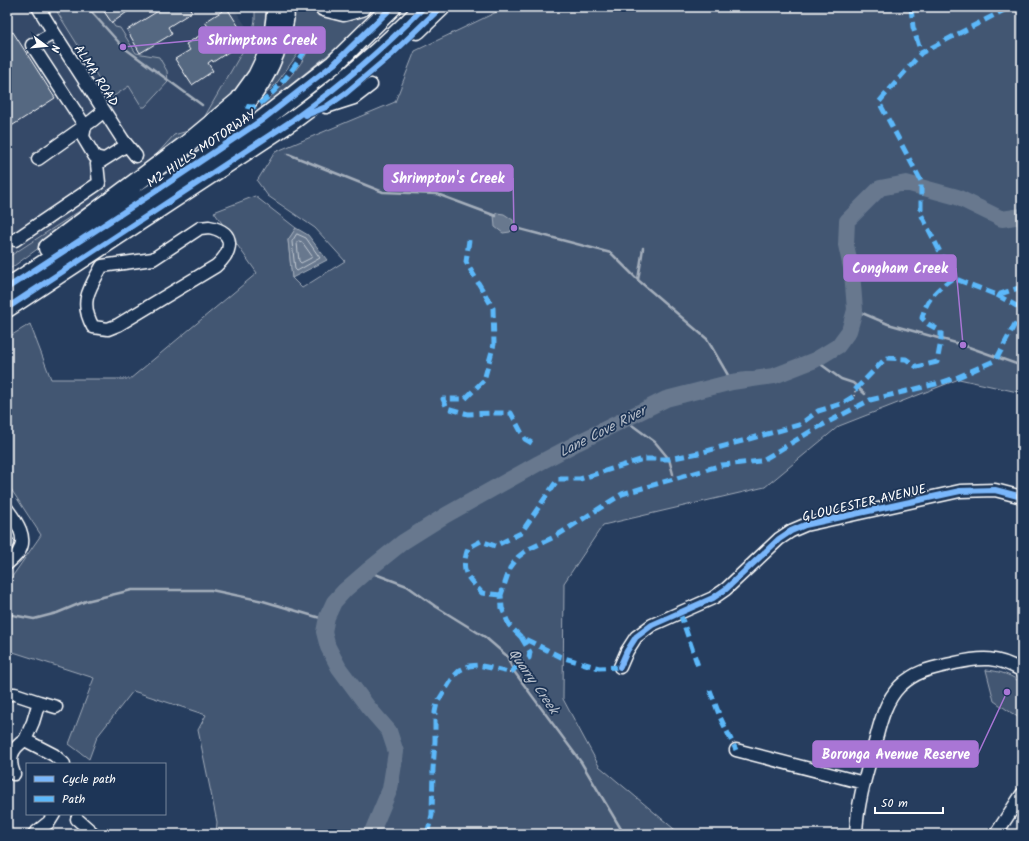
<svg xmlns="http://www.w3.org/2000/svg" width="1029" height="841" font-family="Kalam,sans-serif">
<style>
.built{fill:#344a68}
.green{fill:#425672;stroke:#a0aab8}
.water{fill:#67788e;stroke:#a4aebb}
.lines{fill:none;stroke-linecap:round;stroke-linejoin:round}
.shore{stroke:#c2c9d2;stroke-width:1}
.stream{stroke:#a4aebb;stroke-width:2.5}
.river{stroke:#67788e;stroke-width:16}
.building{fill:#556781;stroke:#fff}
.minor-casing{stroke:#fff;stroke-width:15}
.highway-casing{stroke:#fff;stroke-width:21}
.path{stroke:#fff;stroke-width:1.5;stroke-dasharray:1 3;stroke-linecap:butt}
.minor{stroke:#1d3557;stroke-width:12}
.highway{stroke:#1d3557;stroke-width:18}
.quiet{stroke:#5cb8fa;stroke-width:5;stroke-dasharray:10 5;stroke-linecap:butt}
.cycleway-casing{stroke:#1d3557;stroke-width:8}
.cycleway{stroke:#7ab7fb;stroke-width:6}
.labels{text-anchor:middle;stroke-width:3.5;stroke-linejoin:round;paint-order:stroke}
.street-label{font-size:13px;fill:#fff;stroke:#1d3557}
.water-label{font-size:14px;font-style:italic;fill:#bbc2cc;stroke:#1d3557}
.leader{fill:none;stroke:#a976d5;stroke-width:1.5}
.callout-dot{fill:#a976d5;stroke:#1d3557;stroke-width:1.5}
.callout{fill:#a976d5;stroke:#a976d5;stroke-width:1.5}
.callout-label{font-size:14px;text-anchor:middle;font-weight:bold;fill:#fff}
</style>
<rect width="100%" height="100%" fill="#263d5e"/>
<filter id="ink" filterUnits="userSpaceOnUse"><feTurbulence type="fractalNoise" baseFrequency=".025" numOctaves="2"/><feDisplacementMap in="SourceGraphic" scale="8" xChannelSelector="R" yChannelSelector="G"/><feConvolveMatrix kernelMatrix="1 2 1 2 8 2 1 2 1" color-interpolation-filters="sRGB"/></filter>
<g filter="url(#ink)">
<path class="built" d="M19,7H233L252,35L198,128L148,164L146,163L132,177L7,258V15Z"/>
<path class="green" d="M54,7H101L115,27L120,28L136,53L159,57L167,71L168,82L145,107H142L129,86L111,98Z
M255,7H266L264,37L257,59L247,79L234,96L220,111L199,130L127,184L7,271V258L132,177L146,163L148,164L174,135L198,128L252,35L255,20Z
M292,7H312L326,15L365,13L375,7H378L340,45L262,108L261,106C274,93 303,67 308,49L306,48L300,51L276,84L257,102Z
M507,7H1022V393L959,379L839,426L765,487L603,525L564,583L563,699L599,766L680,834H216L217,822L198,730L206,715L133,691L97,737L89,759L69,744L94,678L7,650V584L41,535L7,483V338L30,324L51,379H130L257,273L214,212L255,196L296,228L288,240L292,278L302,288L345,261L315,228L268,196L257,181L275,152L395,102L415,51Z
M986,670C999,671 1013,675 1022,684V720L994,701Z"/>
<path class="water" d="M497,213L504,214L513,220L514,228L510,232L503,233L495,227L494,215Z
M296,228L308,235L327,260L292,278L288,240Z"/>
<g class="lines">
<path class="shore" d="M297,234L306,238L320,258L297,271L295,269L292,242Z
M299,241L302,242L312,256L311,258L301,263L299,261L297,243Z"/>
<path class="stream" d="M87,7L123,47L202,105
M288,154L383,192L437,194L496,216
M512,227L611,253L638,280L707,339L732,382
M638,280L643,248
M855,310L888,324L963,345L1022,366
M815,360L841,379L853,383L865,394
M625,420L655,442L669,459L673,474
M367,571L407,586L435,606L485,637L507,656L513,670L581,762L624,834
M7,614L34,619L57,613L86,601L132,590H211L263,601L327,620"/>
<path class="river" d="M371,834L390,789L396,752L389,731L368,707L339,668L328,647L324,632L327,617L334,602L345,590L367,571L403,542L446,515L539,463L577,443L666,399L732,382L774,376L815,360L838,346L849,331L855,310L852,272L846,245L847,221L880,188L906,183L957,197L1002,219L1022,216"/>
</g>
<path class="building" d="M101,7H134L112,23Z
M162,7H189L192,12L168,27L172,34L140,53L127,30L163,8Z
M227,8L244,35L229,44L233,49L213,62L212,60L208,63L213,71L192,85L175,59L190,50L186,44L207,31L208,33L211,31L205,22Z
M13,32L55,98L10,127L7,122V35Z
M12,537L19,548L7,556V540Z"/>
<g class="lines">
<defs>
<path id="minor" d="M38,7L54,33L123,140L136,156
M54,33L32,45L85,126L83,137L95,157L104,159
M326,107L354,98L371,85
M211,138C220,131 230,125 237,117C260,94 276,64 284,34C286,25 290,15 286,7
M38,159L93,120L104,111
M209,227C236,232 233,251 216,266L118,325L108,329L93,327C79,302 89,289 102,266L153,259L200,228Z
M15,240L99,183L97,164L127,145
M7,509C16,521 29,538 18,553C15,557 11,560 7,564
M620,667L627,651L636,637L652,625L713,598L726,589L779,539L791,531L805,525L960,491L995,490L1022,497
M7,694H15L39,702
M25,740L33,722L39,702L56,707
M736,750L864,783
M14,774C8,759 11,749 25,740L54,755L64,764
M77,819L94,834
M34,834L49,822L54,814
M856,834C857,805 865,778 873,750C879,729 883,703 900,686C917,670 933,668 955,663C981,657 998,656 1022,671
M996,834L1022,794"/>
<path id="highway" d="M324,7L344,12L362,7
M417,30L441,7
M48,248L186,145L239,101L257,76L270,49L274,29L277,7
M7,288L153,193L262,120L334,64L392,7
M7,308L293,120C340,86 383,49 424,7"/>
</defs>
<use href="#minor" class="minor-casing"/>
<use href="#highway" class="highway-casing"/>
<path class="path" d="M854,396L855,394V390
M519,665L523,661
M509,672H511"/>
<use href="#minor" class="minor"/>
<use href="#highway" class="highway"/>
<path class="quiet" d="M911,7L913,27L921,53
M246,106C248,107 251,107 253,107C268,103 297,65 304,52
M469,240L466,262L493,308L494,344L484,380L465,399H443L447,408L468,414L492,413H511L525,439L535,445
M953,278L921,214V181L879,102L921,53L1010,7
M997,295L1022,309
M855,390L886,358L906,359L917,367L937,362L941,341V331L928,324L922,318C926,299 938,288 953,278L997,295L1022,287
M501,595L482,593C466,575 460,573 468,548L481,541L495,546L521,533L558,479H580L643,459H669L703,452L799,425L818,411L841,404L854,396
M680,613L698,666
M521,637L530,652L529,658L523,661
M620,667L599,668L561,657L521,637L509,625L502,608L501,595L510,568L518,557L527,550L556,536L622,494L722,465L761,461L813,430L870,400L940,383L958,377L996,360L1016,322L1022,316
M511,672L519,665
M710,690L720,717L736,750
M427,834L432,815L433,769L435,741V712L437,703L454,676L460,670L469,666L478,665L509,672"/>
<defs>
<path id="cycleway" d="M306,115L326,107L346,93L391,55L441,7
M7,288L153,193L262,120L334,64L392,7
M7,308L293,120C340,86 383,49 424,7
M620,667L627,651L636,637L652,625L713,598L726,589L779,539L791,531L805,525L960,491L995,490L1022,497"/>
</defs>
<use href="#cycleway" class="cycleway-casing"/>
<use href="#cycleway" class="cycleway"/>
</g>
</g>
<g class="labels">
<g class="street-label">
<text transform="translate(97 75) rotate(57)" y="5">ALMA ROAD</text>
<text transform="translate(201 148) rotate(-34)" y="5">M2 HILLS MOTORWAY</text>
<text transform="translate(864 502) rotate(-13)" y="5">GLOUCESTER AVENUE</text>
</g>
<g class="water-label">
<text transform="translate(602 431) rotate(-27)" y="5">Lane Cove River</text>
<text transform="translate(534 681) rotate(55)" y="5">Quarry Creek</text>
</g>
</g>
<path class="leader" d="M123 47L199 40M514 228L513 178M963 345L956 268M1007 692L978 754"/>
<g class="callout-dot">
<circle cx="123" cy="47" r="4"/>
<circle cx="514" cy="228" r="4"/>
<circle cx="963" cy="345" r="4"/>
<circle cx="1007" cy="692" r="4"/>
</g>
<g class="callout">
<rect x="199" y="27" width="126" height="26" rx="4"/>
<rect x="384" y="165" width="129" height="26" rx="4"/>
<rect x="844" y="255" width="112" height="26" rx="4"/>
<rect x="813" y="741" width="165" height="26" rx="4"/>
</g>
<g class="callout-label">
<text x="262" y="45">Shrimptons Creek</text>
<text x="448" y="183">Shrimpton's Creek</text>
<text x="900" y="273">Congham Creek</text>
<text x="896" y="759">Boronga Avenue Reserve</text>
</g>
<rect width="1029" height="841" fill="none" stroke="#1d3557" stroke-width="24"/>
<rect x="12" y="12" width="1005" height="817" fill="none" stroke="#fff" stroke-width="1.5" filter="url(#ink)"/>
<rect x="26" y="763" width="140" height="52" fill="#1d3557" stroke="#77869a"/>
<rect x="34" y="776" width="20" height="6" fill="#7ab7fb" stroke="#77869a"/>
<text x="62" y="783" font-size="12" fill="#ffffff">Cycle path</text>
<rect x="34" y="796" width="20" height="6" fill="#5cb8fa" stroke="#77869a"/>
<text x="62" y="803" font-size="12" fill="#ffffff">Path</text>
<g transform="translate(46 46) rotate(106)" stroke="#1d3557" stroke-width="3" paint-order="stroke">
<path d="M0-3L7 15L0 10L-7 15Z" fill="#ffffff"/>
<text y="-6" font-size="11" font-weight="bold" text-anchor="middle" fill="#ffffff">N</text>
</g>
<path d="M875 807v6h68v-6" fill="none" stroke="#ffffff" stroke-width="2"/>
<text x="881" y="807" font-size="12" fill="#ffffff" stroke="#1d3557" stroke-width="3" paint-order="stroke">50 m</text>
</svg>
